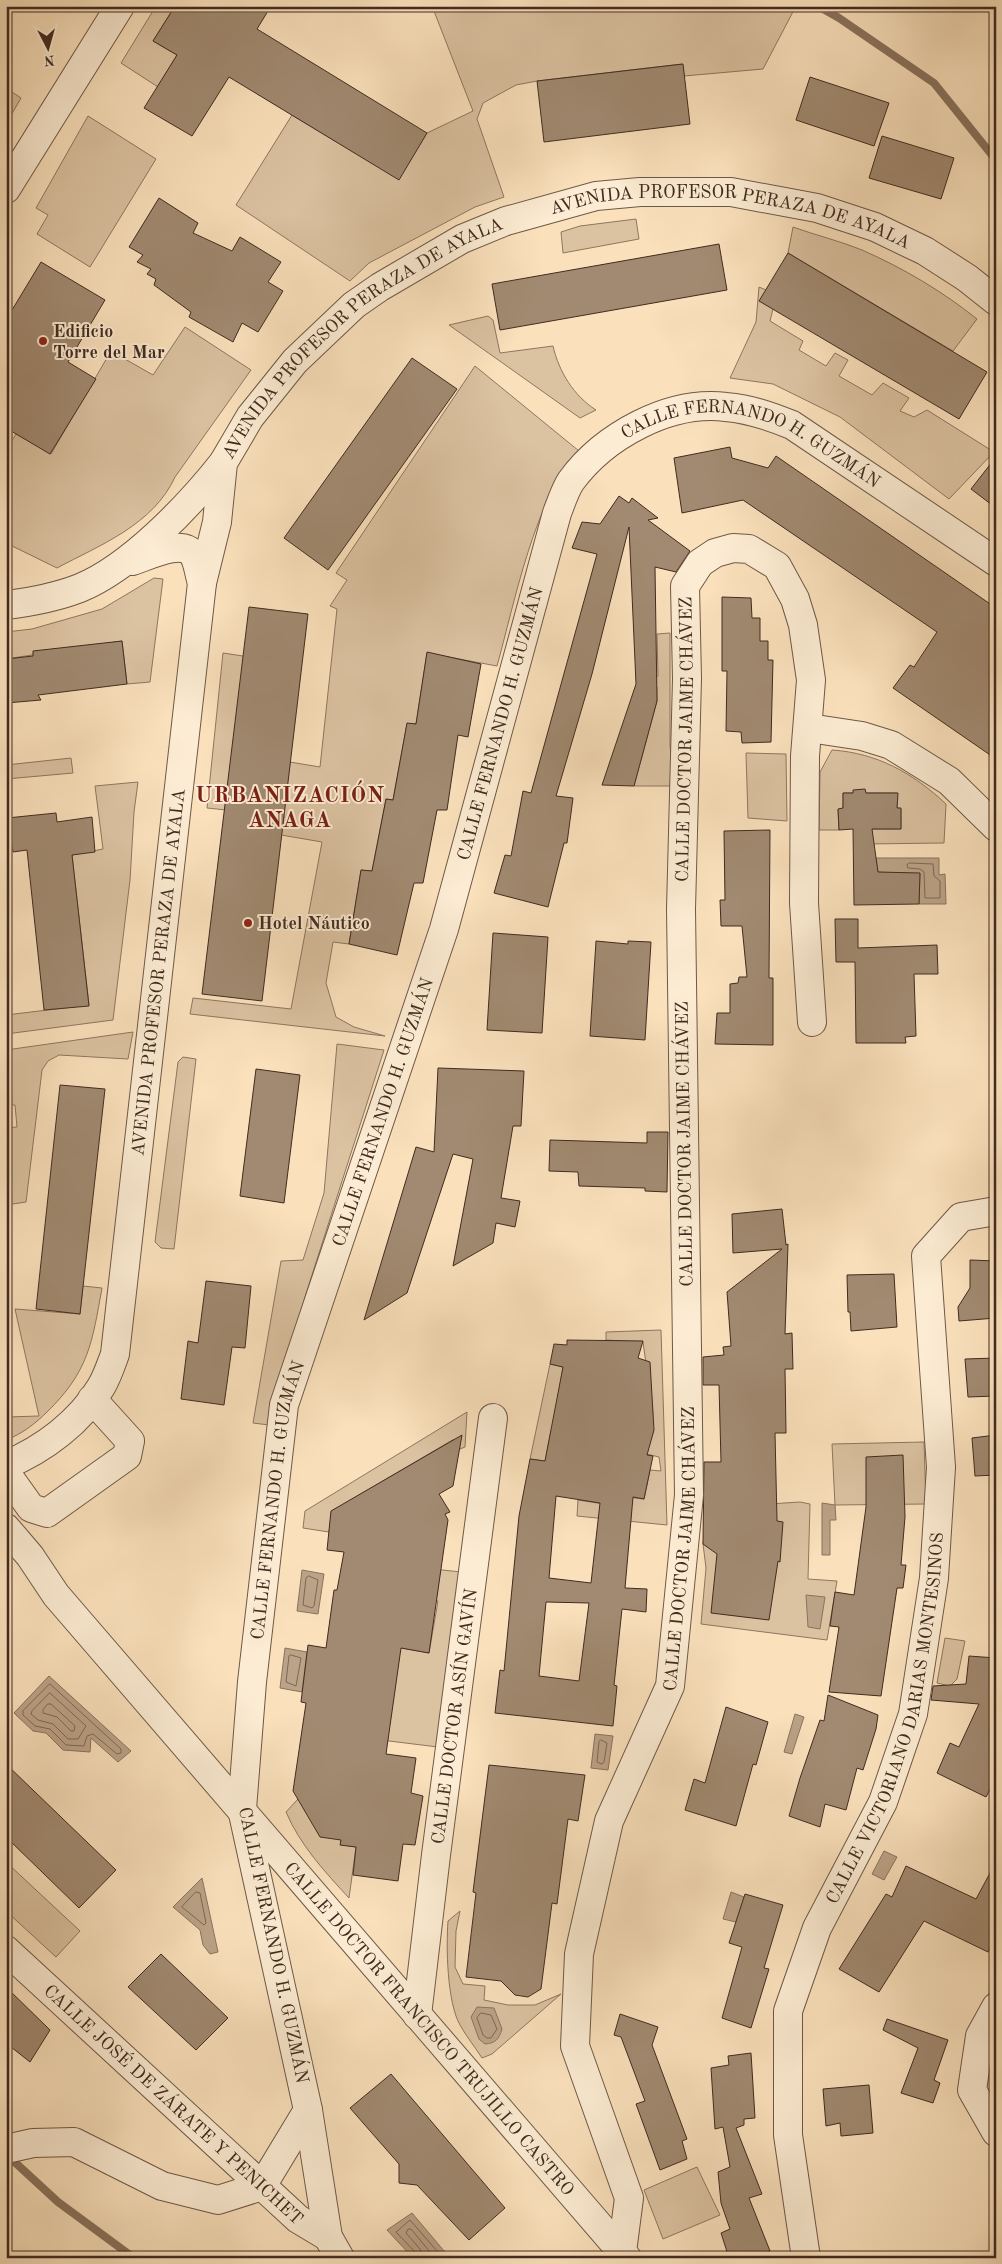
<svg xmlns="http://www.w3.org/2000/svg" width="1002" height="2264" font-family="'Old Standard TT',serif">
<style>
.green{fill:#dbc2a1;stroke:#8e7660}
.water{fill:#bba387;stroke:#8a735e}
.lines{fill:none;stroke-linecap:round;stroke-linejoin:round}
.shore{stroke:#7e6754;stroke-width:1}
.stream{stroke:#8a735e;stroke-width:8}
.building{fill:#a18a71;stroke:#412b20;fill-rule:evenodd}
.minor-casing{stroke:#6f5847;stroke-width:30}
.minor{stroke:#fcecd3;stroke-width:28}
.poi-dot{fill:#8f2418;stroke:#fcecd3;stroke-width:2}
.labels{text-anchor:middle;stroke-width:4;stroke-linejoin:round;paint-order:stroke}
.street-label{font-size:18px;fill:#412b20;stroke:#fcecd3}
.poi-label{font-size:18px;font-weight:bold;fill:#412b20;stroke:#fcecd3;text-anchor:start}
.district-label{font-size:22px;font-weight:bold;letter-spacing:1px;fill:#7a1f14;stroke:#fcecd3}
</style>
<rect width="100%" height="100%" fill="#fae1bc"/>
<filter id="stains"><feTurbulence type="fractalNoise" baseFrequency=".004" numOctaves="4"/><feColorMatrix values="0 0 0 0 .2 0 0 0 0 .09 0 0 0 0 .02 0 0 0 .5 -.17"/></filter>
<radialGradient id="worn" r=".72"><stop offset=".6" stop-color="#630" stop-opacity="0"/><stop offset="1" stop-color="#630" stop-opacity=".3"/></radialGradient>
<path class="green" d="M156,6H175L153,41L177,55L158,87L121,63Z
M432,6H796L763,69L684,76L682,64L537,81L516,85L483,103L477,119L504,197L475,207L369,263L350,281L236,205L292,115L399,179L427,133L473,111Z
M6,88L21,98L6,124Z
M88,116L156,159L90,267L37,234L48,215L36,208Z
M636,219L639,239L563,253L561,232L580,226Z
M793,227C815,235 840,241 862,250C903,268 942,291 977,319L953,351L788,253Z
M759,287L766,290L773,309L770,321L803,341L799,350L826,366L835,353L848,360L839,376L872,395L883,383L909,398L900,411L914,417L927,410L994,452L949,499L840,417L773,384L730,378L756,322Z
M488,316L493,320L500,353L553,346C559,372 574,396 596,410L580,418L449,325Z
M185,327L251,370L175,477C153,525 100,545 57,568L6,543V450L16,434L51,454L111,351L153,375Z
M475,366L579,451C535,496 514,605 497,666L427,653L416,724H407L393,800L386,799L372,871L361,870L349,944L333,942L326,983L336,1017L354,1027L385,1036L190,1014L193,998L291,1009L322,842L281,835L284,816L207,808L223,653L243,656L290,762L320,767L337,609L330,606L347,580L336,573Z
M154,578L163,579L150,682L127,684L122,641L6,659V632L32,629L102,609Z
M670,633V745L674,786H634L657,701V687L651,688L650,679L658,676L657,634Z
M832,750C877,753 913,773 946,804L944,843L865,844V829H901V809L897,808V793H843V808L838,810L839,830H819L820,772Z
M746,753L786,754L787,821L748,818Z
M71,758L73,773L6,779V765Z
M138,782L134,812L130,880L113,1020L6,1034V1015L89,1005L72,855L103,849L95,786Z
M133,1032L128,1059L59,1055L48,1061L42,1070L26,1202L6,1205V1128L17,1127L15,1105H9L6,1050Z
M337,1044L384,1050L304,1300L284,1379L277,1426L253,1423L281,1261L303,1260L324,1193Z
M183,1057L196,1059L174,1249L161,1248L155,1242L178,1062Z
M83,1286L102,1288C92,1343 89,1371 47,1412C36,1423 22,1434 6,1440V1417L39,1416L15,1309L80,1314Z
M661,1330L667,1525L577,1516L578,1500L623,1507L627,1497L644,1499L650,1470L661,1471L659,1457L551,1430L545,1461L530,1459L550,1364L563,1367L558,1397L653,1414L643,1342L606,1340V1332Z
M467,1412L465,1447L460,1449L454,1439L332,1511L329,1532L303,1528L305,1511Z
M924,1442L926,1504L835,1505L832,1444Z
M800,1502L810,1504L808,1579L837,1581L827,1640L701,1624L706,1568L703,1544L708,1508Z
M396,1565L461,1572L438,1747L381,1740L374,1643L429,1653L438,1601L390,1593Z
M945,1638L965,1641L957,1679L950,1686L937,1683Z
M298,1799L341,1839V1845L356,1847L349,1898C325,1872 300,1845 286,1812Z
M6,1862L80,1931L56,1957L6,1911Z
M460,1911L456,1931L455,1967L463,1984L485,1986L484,2000L508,2005H535L561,1994L492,2054L482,2058C475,2047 466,2036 460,2025C447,2002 446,1947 448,1921Z
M697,2167L720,2215L663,2239L644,2190Z"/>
<path class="water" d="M876,858H939V875L945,874L946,904H919L920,874L878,872Z
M822,1503L835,1505L836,1520H830V1555H822Z
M302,1570L324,1574L318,1614L297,1611Z
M806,1595L825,1597L820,1629L808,1627Z
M285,1648L307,1652L302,1692L280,1688Z
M49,1676L131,1751L118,1762L91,1738L90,1752L63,1750L46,1733L33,1731L14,1713Z
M795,1714L804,1717L792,1754L784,1752Z
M595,1734L613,1736L608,1770L591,1768Z
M884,1851L897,1857L884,1880L872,1874Z
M202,1878L218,1952L210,1954L203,1945L200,1930L173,1907Z
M731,1892L744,1897L736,1922L723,1919Z
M477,2007L494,2008L502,2029C499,2039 496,2043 485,2044L479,2039L471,2017Z
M412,2213L450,2258H413L387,2230Z"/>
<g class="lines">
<path class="shore" d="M910,863L933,864L934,876L940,881V898H925L924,872L920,869L908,868L907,865Z
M309,1576L318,1580L314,1606L312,1608L303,1605L306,1578Z
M291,1655L301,1658L296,1686L286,1682L289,1656Z
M50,1684L121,1749V1753L117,1754L93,1734L87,1736L84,1746L66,1745L50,1729L35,1726L23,1715V1711Z
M50,1693L86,1726L78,1739H68L53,1724L38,1720L31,1714L32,1711Z
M48,1704H51L75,1726L74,1731H71L57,1717L43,1713V1710Z
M601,1740L607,1743L604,1762L602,1764L597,1762L599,1742Z
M196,1892L200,1893L206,1923L204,1925L182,1907Z
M481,2013L491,2015L497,2029L491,2038H487L483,2035L477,2018Z
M416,2258L415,2252L396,2232L410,2220L443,2258
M422,2258L420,2249L406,2233L408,2229H411L435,2258"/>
<path class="stream" d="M818,6L839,18L934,83L996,160
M7,2155L58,2202L134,2258"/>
</g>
<path class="building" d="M175,6H271L257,29L427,133L399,180L229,77L192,136L144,108L177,55L153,41Z
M683,64L690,124L544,142L537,81Z
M810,77L889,103L874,146L796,120Z
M882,136L954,158L941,199L869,178Z
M159,198L198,223L193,233L232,251L240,237L281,262L268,282L283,291L258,332L242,323L233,342L189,317L191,312L154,285L156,279L147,274L151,269L137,262L143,255L129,247Z
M719,244L727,290L500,330L492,284Z
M788,253L987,372L959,419L759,301Z
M41,262L105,300L68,362L96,379L50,454L6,428V320Z
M412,358L457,389L328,570L284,538Z
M730,447L732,458L768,468L776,456L996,608V759L893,688L910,665L914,667L937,632L743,500L682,513L674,458Z
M996,457V508L971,489Z
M619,496L629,503L632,498L658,518L648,520L690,551L676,572L655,567L657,701L634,786L602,785L636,684L629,527L592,674L556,796L573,798L567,843H564L548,907L494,893L505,855L511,856L523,791L531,793L597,554L572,548L582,522L600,524Z
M722,597L751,598L752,618H760V641H768V660H773L771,742L742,743L741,732L726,731L727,671H722Z
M249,607L308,614L262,1001L202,994Z
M122,641L127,684L38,695L41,700L6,703V659L33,656V651Z
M427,652L481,664L468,737L458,735L447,810H437L423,883H414L397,955L349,944L361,870L372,871L386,799L393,800L407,723L416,724Z
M865,789L866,793H898L897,808H901V829H872L878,872L920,873L919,904L854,905L853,829L839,830L838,809L843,808V793H853V790Z
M56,813L57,822L92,817L95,852L72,855L89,1006L44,1010L27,850L13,852L7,818Z
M770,830L769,978H773V1045L715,1044L717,1013H730V984L738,983L739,977H747L742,926H721L720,900H725L724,831Z
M835,919H858V948L937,945L938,974H914L916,1036L905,1037L906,1043H856L855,962H836Z
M493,933L548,937L542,1033L487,1030Z
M596,941L628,944V941L651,942L645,1040L590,1036Z
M438,1068L524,1071L521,1126H513L501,1198L520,1201L515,1227L496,1223L493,1243L453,1266L473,1159L453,1154L407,1293L364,1320L416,1147L434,1152Z
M256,1069L300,1075L284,1203L240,1196Z
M60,1085L105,1089L80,1314L36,1309Z
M647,1132H668L667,1192L645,1191V1188L579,1186L578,1172L549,1171L550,1140L647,1143Z
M782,1209L786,1245L788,1244L785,1334L792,1333L793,1369H785L786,1433H775L777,1521L783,1522L780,1562L778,1561L769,1620L711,1613L717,1554L703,1544L704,1462H721L719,1385H703V1357L724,1355L723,1347L731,1346L727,1292L782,1249L733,1253L732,1214Z
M970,1260L996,1261V1318L959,1321L958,1307L970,1288Z
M894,1274L897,1327L851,1331L850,1312H848L847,1275Z
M206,1281L251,1286L245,1348L232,1347L224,1405L181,1399L188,1341L198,1343Z
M567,1340L643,1341L638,1358L650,1362L654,1430L647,1455L653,1456L644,1499L633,1497L625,1588L647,1589L646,1612L622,1609L614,1685L617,1686L613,1726L495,1713L500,1670L504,1671L519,1516L530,1459L545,1461L563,1367L550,1364L554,1344L567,1345ZM556,1496L600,1503L591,1583L549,1578ZM546,1602L589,1603L579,1681L539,1676Z
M996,1358V1396L968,1397L965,1359Z
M462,1435L453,1486L439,1494L450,1512L445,1514L448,1520L429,1653L401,1648L386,1754L416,1758L411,1793L423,1796L415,1845L403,1844L398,1881L353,1875L356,1847L340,1845L341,1840L320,1837L293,1791L306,1703L301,1702L308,1645L326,1648L334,1590H337L344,1552L327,1550L331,1511Z
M996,1435V1475L975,1476L972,1438Z
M903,1455L905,1517L901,1565H906L903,1588H897L881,1696L829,1692L839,1627L830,1626L835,1592L854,1595L866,1507V1457Z
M969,1656L996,1658V1778L986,1797L937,1773L950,1743L959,1747L979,1704L931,1700L933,1686L966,1684Z
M828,1695L878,1715L876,1729L863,1770L857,1768L846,1810L825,1804L820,1827L789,1816L800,1778L820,1720L824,1721Z
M726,1707L768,1722L756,1765L753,1764L736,1826L685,1810L694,1779L705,1783Z
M6,1764L116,1870L79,1908L6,1837Z
M489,1765L585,1775L578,1821L568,1819L557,1904L552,1903L541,1989L528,1997L515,1995L501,1981L466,1977L476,1893L473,1892Z
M996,1862V1938L988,1952L924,1921L879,1992L839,1969L886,1894L892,1897L906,1866L976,1899Z
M745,1894L783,1905L764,1968L769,1969L751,2028L722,2018L742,1947L729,1943Z
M161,1954L228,2018L196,2050L128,1987Z
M6,1987L50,2030L30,2062L6,2043Z
M620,2014L658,2027L652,2045L687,2139L682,2141L687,2159L660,2170L636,2104L645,2101L621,2037L614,2035Z
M887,2019L948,2040L934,2080L940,2083L933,2103L901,2093L918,2048L883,2030Z
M751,2053L755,2118L744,2119V2125L736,2128L762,2194L749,2198L770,2251L753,2258H729L721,2233L730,2229L721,2203L718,2172L730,2167L723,2127L715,2129L711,2068L729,2065L728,2056Z
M391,2074L505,2208L469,2240L417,2185L399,2183V2164L350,2108Z
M869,2085L873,2133L841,2136L840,2123L826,2126L823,2089Z"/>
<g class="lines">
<defs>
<g id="minor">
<path d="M6,189L120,6"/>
<path d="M132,561C146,557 181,539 192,553C198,560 199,575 202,583"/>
<path d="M6,605C31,602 57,597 80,588C131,567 189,506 223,463"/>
<path d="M809,728L862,736L891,745L949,781L996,827"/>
<path id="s1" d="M6,1465C44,1449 80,1422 101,1387C107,1377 111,1365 115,1354L202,583L217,522L223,463L250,417L295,361L354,305L380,287L462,239L506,221L596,196L640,192H731L817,208L875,227L925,251L967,278L996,301"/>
<path d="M6,1473L31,1508L47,1513L127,1456L130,1441L92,1399"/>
<path id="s2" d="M6,1528L30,1556L56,1595L627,2258"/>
<path id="s3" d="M6,1950L298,2219L328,2237L340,2258"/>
<path d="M996,2007L980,2036L972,2090L996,2132"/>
<path id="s4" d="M417,2015L436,1855L493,1418"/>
<path d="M6,2149L33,2143L74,2142L162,2186L218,2200L262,2186L308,2110"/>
<path id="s5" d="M328,2237L308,2110L242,1809L252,1682L284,1405L444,929L557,513C561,503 565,490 571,481C604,436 669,400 726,407C750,409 770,416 792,425L996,562"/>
<path id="s6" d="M622,2252L629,2198L575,2046L579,1954L609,1821L670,1686L689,1495L681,909L687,679L685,586L700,563L715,553L733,548L749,549L777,566L795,599L803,625L811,680L805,756L804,903L812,1022"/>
<path id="s7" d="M806,2258L788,2135V2011L817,1928L883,1802L913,1714L934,1578L941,1467L926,1256L961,1217L996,1211"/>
</g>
</defs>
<use href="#minor" class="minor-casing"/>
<use href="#minor" class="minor"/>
</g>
<g class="poi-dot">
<circle cx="43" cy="341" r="5"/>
<circle cx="248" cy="923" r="5"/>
</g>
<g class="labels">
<g class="street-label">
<text dy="6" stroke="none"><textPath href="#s1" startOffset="1670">AVENIDA PROFESOR PERAZA DE AYALA</textPath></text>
<text dy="6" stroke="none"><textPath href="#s1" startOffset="1250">AVENIDA PROFESOR PERAZA DE AYALA</textPath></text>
<text dy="6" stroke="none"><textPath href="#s5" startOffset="2022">CALLE FERNANDO H. GUZMÁN</textPath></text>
<text dy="6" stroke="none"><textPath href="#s5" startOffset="1558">CALLE FERNANDO H. GUZMÁN</textPath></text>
<text dy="6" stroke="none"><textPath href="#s6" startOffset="1540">CALLE DOCTOR JAIME CHÁVEZ</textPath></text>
<text dy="6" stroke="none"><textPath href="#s1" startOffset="545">AVENIDA PROFESOR PERAZA DE AYALA</textPath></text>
<text dy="6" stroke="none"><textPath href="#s5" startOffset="1152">CALLE FERNANDO H. GUZMÁN</textPath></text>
<text transform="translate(684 1144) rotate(-91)" y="6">CALLE DOCTOR JAIME CHÁVEZ</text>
<text dy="6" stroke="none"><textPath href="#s5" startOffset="748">CALLE FERNANDO H. GUZMÁN</textPath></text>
<text dy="6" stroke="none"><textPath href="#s6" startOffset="730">CALLE DOCTOR JAIME CHÁVEZ</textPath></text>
<text dy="6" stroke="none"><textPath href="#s4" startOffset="301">CALLE DOCTOR ASÍN GAVÍN</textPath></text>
<text dy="6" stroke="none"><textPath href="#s7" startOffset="560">CALLE VICTORIANO DARIAS MONTESINOS</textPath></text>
<text transform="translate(274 1945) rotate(78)" y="6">CALLE FERNANDO H. GUZMÁN</text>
<text dy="6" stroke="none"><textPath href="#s2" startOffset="656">CALLE DOCTOR FRANCISCO TRUJILLO CASTRO</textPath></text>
<text dy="6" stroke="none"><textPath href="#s3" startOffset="228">CALLE JOSÉ DE ZÁRATE Y PENICHET</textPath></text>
</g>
<g class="poi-label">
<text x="53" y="337">Edificio<tspan x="53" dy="21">Torre del Mar</tspan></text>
<text x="258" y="929">Hotel Náutico</text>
</g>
<g class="district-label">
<text x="290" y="802">URBANIZACIÓN<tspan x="290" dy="25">ANAGA</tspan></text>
</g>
</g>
<rect width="1002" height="2264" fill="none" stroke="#fae1bc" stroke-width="25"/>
<rect x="8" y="8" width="987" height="2249" fill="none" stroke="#412b20" stroke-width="2.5"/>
<rect x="12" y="12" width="977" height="2239" fill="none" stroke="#412b20"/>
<g transform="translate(48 48) rotate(174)" stroke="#fcecd3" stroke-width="4" paint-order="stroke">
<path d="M0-4L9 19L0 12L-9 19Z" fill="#412b20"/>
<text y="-8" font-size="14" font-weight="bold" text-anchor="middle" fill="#412b20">N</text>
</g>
<rect width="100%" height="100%" filter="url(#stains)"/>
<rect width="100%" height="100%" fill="url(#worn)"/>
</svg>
